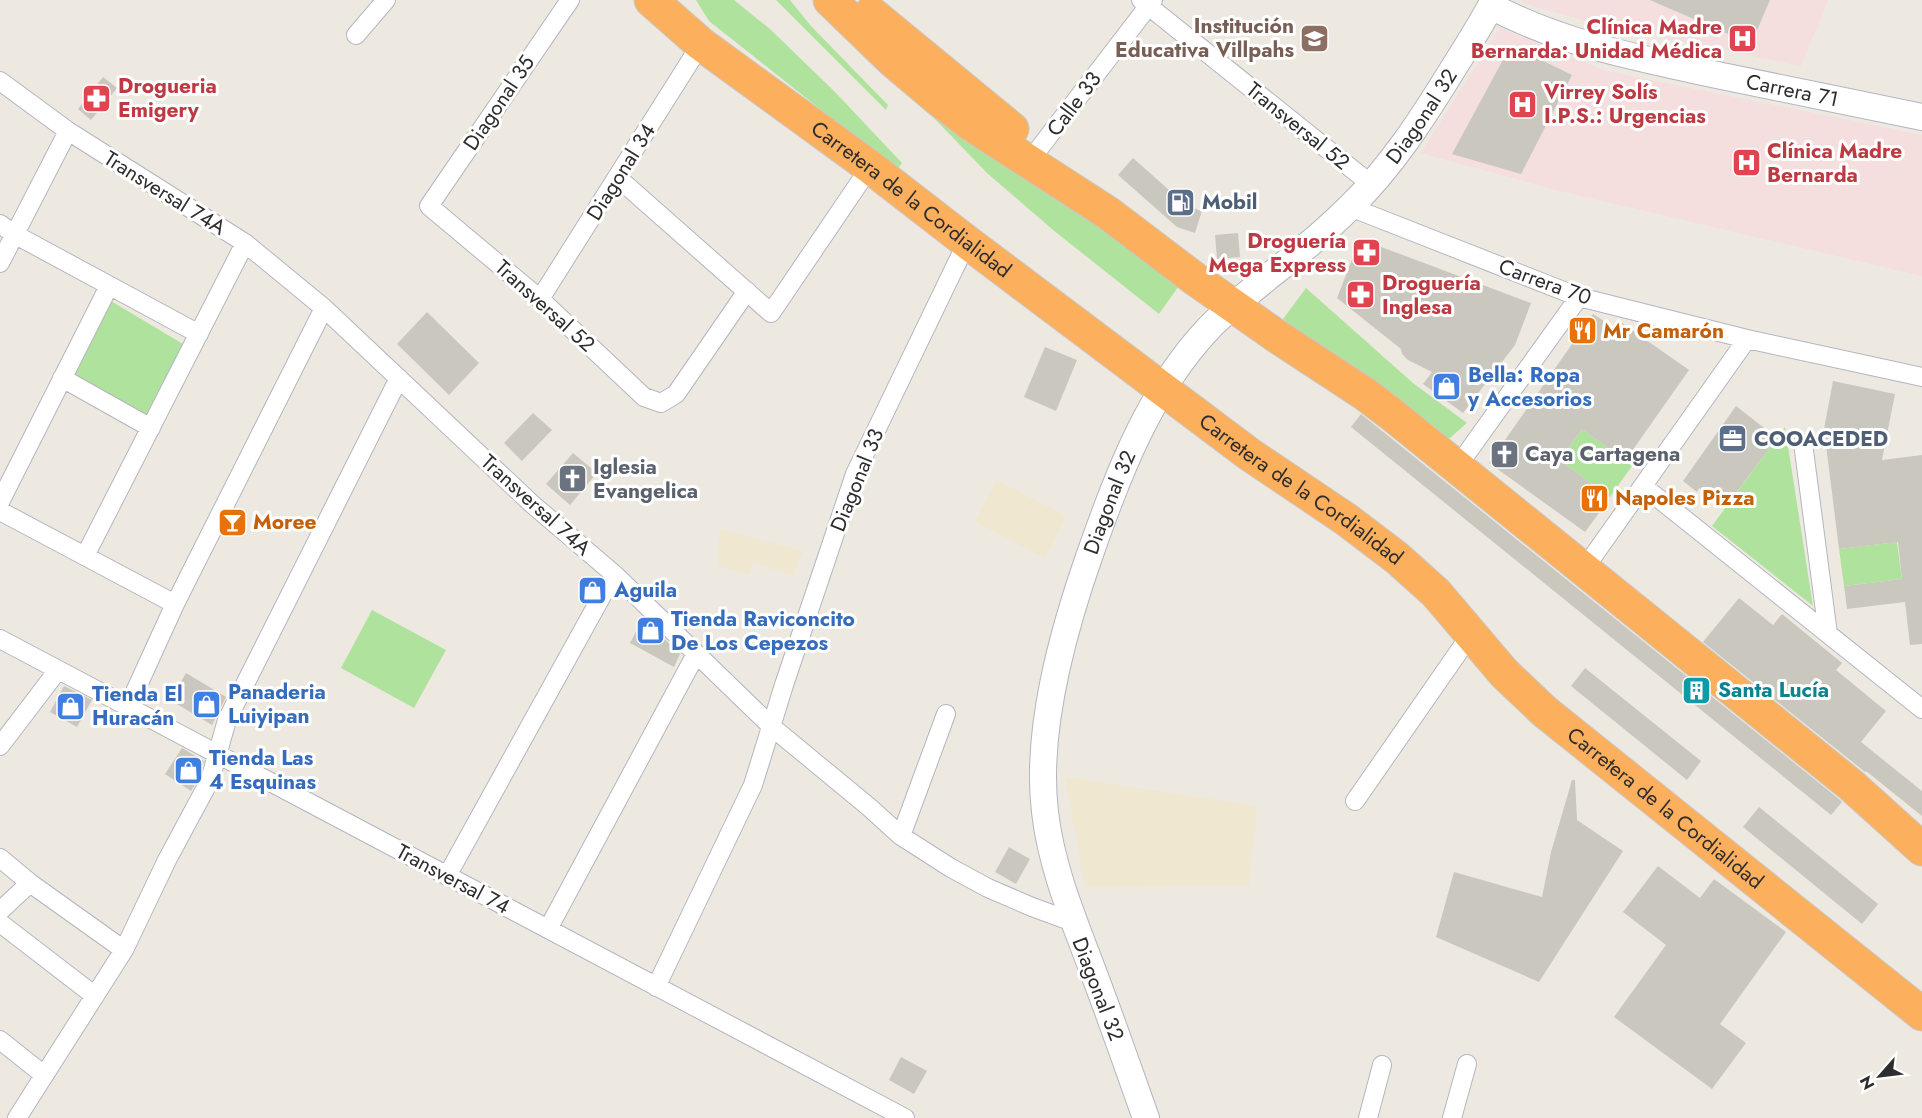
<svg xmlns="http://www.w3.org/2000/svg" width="1922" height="1118" font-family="Jost,sans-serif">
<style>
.education{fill:#efe7d0}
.medical{fill:#f4dede}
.green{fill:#afe39d}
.building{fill:#cac7be}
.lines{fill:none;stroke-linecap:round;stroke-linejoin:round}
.street-casing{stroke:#b3b5c0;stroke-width:20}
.secondary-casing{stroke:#b3b5c0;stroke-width:28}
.highway-casing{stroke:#c8c8c8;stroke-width:35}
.street{stroke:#fff;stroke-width:18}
.secondary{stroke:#fff;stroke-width:26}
.highway{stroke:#fcaf5d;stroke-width:33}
.labels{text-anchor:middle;stroke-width:6;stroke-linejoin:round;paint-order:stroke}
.education-label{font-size:21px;font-weight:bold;fill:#785e54;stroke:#fff;text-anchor:end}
.health-label{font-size:21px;font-weight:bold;fill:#be3a42;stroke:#fff;text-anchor:start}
.street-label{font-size:21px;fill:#2d2d2d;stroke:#fff}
.service-label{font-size:21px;font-weight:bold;fill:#4e5e75;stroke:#fff;text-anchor:start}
.food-label{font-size:21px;font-weight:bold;fill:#c56008;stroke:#fff;text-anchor:start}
.shop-label{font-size:21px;font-weight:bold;fill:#366cbe;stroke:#fff;text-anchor:start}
.worship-label{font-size:21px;font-weight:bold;fill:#5b616d;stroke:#fff;text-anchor:start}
.culture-label{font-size:21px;font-weight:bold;fill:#0d838f;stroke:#fff;text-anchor:start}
</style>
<rect width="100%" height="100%" fill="#eee9e0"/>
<path class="education" d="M996,480L1066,516L1045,558L975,522Z
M720,529L803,551L793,576L753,562L750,575L717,566Z
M1065,777L1257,806L1249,885L1085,887Z"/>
<path class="medical" d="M1521,0H1828L1801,66L1593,23L1526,4Z
M1500,28L1606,71L1922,135V276L1560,191L1421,153Z"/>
<path class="green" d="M696,0H734L770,29L836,93L902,163L897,170L709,21Z
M776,0H790L811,26L888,105L886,110Z
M904,87L1012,169L1181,283L1159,314L1053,230L987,173Z
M1306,288L1413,383L1467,423L1450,438L1442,441L1283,319Z
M111,301L183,344L147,418L71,379Z
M1785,427L1813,606L1712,526Z
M1582,429L1632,466L1610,497L1560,460Z
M1897,542L1902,579L1844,586L1839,549Z
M372,610L446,650L414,708L341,668Z"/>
<path class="building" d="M1650,0H1770L1751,44Z
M1511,45L1572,75L1521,174L1452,154Z
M103,77L117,88L91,120L78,109Z
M1133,158L1187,206L1202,211L1195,233L1177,227L1118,175Z
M1238,233L1240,257L1217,259L1215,235Z
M1360,239L1531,303L1515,345L1463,413L1423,384L1432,372L1408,360L1402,354L1401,349L1337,298Z
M427,312L479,363L449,395L397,344Z
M1593,314L1618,330L1622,323L1689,370L1625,461L1582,429L1560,460L1603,492L1592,508L1599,513L1585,532L1489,463Z
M1045,347L1077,360L1056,411L1024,397Z
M1833,381L1895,394L1882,460L1922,455V644L1910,645L1905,602L1847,609L1844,586L1902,579L1898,542L1839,549L1824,429Z
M1736,406L1777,438L1727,505L1711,493L1709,496L1699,488L1697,492L1683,481Z
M533,413L552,430L522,461L504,443Z
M1361,414L1839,799L1842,802L1831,815L1351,427Z
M573,453L597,473L570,505L546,484Z
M1739,598L1773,625L1782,614L1842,663L1836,670L1886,711L1861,742L1922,791V816L1866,771L1865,772L1703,642Z
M643,618L680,654L674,667L630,643Z
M1585,668L1701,761L1687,780L1571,686Z
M186,673L226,697L212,725L170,700Z
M64,686L92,700L77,727L50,712Z
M182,748L204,761L200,776L191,791L165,774Z
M1572,780H1575L1577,820L1623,851L1539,982L1436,937L1454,872L1542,897L1551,852Z
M1759,807L1878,904L1862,924L1743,827Z
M1009,847L1030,859L1016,884L995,872Z
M1658,866L1700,898L1714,879L1786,932L1720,1024L1746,1043L1712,1089L1614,1017L1666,945L1623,912Z
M901,1057L927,1071L914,1094L889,1080Z"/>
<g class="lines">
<defs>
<path id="street" d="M570,0L429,206L540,299L644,397L661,403L676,394L747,291
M1141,0L1372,185
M356,35L386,0
M0,81L68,131L245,243L324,308L532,504L614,574L772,727L869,807L901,836L951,868L988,888L1032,907L1073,922
M1038,150L1153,0
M617,177L771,313L870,167
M1350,207L1579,297L1747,339L1922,377
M0,224L14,234L199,334
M0,263L68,131
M540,299L701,44
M62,378L151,428
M1803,443L1828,634
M1457,467L1579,297
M1643,486L1922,709
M0,502L109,286
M0,511L175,604
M85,556L245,243
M1584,569L1747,339
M0,639L905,1118
M128,707L175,604L324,308
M0,746L58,670
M1355,801L1471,634
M901,836L946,714
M0,858L30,883L124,950
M447,876L614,574
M0,911L30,883
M0,923L95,996
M548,929L696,654
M656,987L753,785L784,685L855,474L967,242
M0,1040L44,1075
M17,1118L124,950L167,860L210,780L227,720L399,378
M1368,1118L1382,1065
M1452,1118L1467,1064"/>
<g id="secondary">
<path id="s1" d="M1491,6C1563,44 1638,58 1717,75C1785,89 1854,103 1922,117"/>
<path id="s2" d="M1146,1118C1131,1076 1116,1033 1100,990C1079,932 1052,874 1045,812C1035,730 1063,631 1090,554C1118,474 1150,390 1209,328C1227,309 1248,294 1268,277C1297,255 1326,231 1351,206C1391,167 1422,119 1451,72C1466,48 1481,25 1494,0"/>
</g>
<g id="highway">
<path id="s3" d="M651,0L701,44L870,167L967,242L1249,454L1347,520L1397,558L1436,593L1504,673L1544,711L1922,1014"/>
<path d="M830,0L893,61L938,99L972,125L1108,213L1195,279L1275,335L1365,394L1390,413L1851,785L1922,849"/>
<path d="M871,13L1012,129"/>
</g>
</defs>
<use href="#street" class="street-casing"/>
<use href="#secondary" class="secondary-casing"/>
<use href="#highway" class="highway-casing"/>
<use href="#street" class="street"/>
<use href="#secondary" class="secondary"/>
<use href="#highway" class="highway"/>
</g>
<defs>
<symbol id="school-square" viewBox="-11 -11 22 22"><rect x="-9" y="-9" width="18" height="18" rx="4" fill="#8d6e63" stroke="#fff"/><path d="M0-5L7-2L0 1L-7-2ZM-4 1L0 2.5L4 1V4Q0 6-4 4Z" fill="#fff"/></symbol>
<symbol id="hospital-square" viewBox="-11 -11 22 22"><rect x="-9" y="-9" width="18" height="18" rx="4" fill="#e0444e" stroke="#fff"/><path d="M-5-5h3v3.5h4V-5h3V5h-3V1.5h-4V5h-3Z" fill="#fff"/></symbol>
<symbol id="pharmacy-square" viewBox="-11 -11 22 22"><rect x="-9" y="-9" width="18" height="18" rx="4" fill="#e0444e" stroke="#fff"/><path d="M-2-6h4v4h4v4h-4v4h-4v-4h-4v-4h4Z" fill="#fff"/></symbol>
<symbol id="fuel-square" viewBox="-11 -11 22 22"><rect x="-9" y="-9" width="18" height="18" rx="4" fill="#5c6f8a" stroke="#fff"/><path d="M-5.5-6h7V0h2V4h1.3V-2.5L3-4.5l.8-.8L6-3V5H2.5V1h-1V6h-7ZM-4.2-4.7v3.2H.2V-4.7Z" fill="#fff"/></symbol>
<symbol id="restaurant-square" viewBox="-11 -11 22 22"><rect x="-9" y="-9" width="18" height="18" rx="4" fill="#e8710a" stroke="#fff"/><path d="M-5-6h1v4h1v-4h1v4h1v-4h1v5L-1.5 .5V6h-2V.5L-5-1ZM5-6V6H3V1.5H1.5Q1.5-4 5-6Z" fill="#fff"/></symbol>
<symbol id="shop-square" viewBox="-11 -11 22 22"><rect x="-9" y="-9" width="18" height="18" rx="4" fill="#3f7fe0" stroke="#fff"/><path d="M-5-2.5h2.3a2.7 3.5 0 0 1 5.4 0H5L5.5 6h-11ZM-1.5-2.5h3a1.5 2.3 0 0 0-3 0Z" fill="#fff"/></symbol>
<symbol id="office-square" viewBox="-11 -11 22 22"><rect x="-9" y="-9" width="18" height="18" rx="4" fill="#5c6f8a" stroke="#fff"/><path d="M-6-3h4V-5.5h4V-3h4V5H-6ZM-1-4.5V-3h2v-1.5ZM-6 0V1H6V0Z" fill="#fff"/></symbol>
<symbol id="church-square" viewBox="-11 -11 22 22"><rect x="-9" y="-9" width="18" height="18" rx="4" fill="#6b7280" stroke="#fff"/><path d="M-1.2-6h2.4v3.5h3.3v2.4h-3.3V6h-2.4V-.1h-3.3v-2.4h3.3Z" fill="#fff"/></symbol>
<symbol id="bar-square" viewBox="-11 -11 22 22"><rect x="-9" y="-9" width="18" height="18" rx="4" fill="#e8710a" stroke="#fff"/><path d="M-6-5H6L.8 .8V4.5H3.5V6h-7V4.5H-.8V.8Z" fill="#fff"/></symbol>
<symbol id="building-square" viewBox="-11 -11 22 22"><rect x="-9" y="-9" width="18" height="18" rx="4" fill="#0f9aa8" stroke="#fff"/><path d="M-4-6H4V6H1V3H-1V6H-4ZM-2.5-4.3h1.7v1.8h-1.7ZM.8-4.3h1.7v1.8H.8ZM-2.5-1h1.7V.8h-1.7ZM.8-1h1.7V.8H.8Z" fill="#fff"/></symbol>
</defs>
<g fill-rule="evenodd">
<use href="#school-square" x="1298" y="22" width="33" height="33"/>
<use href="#hospital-square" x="1726" y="22" width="33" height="33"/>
<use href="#pharmacy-square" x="80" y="82" width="33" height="33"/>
<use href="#hospital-square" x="1506" y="88" width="33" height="33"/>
<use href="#hospital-square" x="1730" y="146" width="33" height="33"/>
<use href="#fuel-square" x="1164" y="186" width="33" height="33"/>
<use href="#pharmacy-square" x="1350" y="236" width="33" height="33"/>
<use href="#pharmacy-square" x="1344" y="278" width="33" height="33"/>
<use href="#restaurant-square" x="1566" y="314" width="33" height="33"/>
<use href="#shop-square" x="1430" y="370" width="33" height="33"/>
<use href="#office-square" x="1716" y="422" width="33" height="33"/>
<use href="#church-square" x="1488" y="438" width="33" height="33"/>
<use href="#church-square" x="556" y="462" width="33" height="33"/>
<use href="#restaurant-square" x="1578" y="482" width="33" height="33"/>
<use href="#bar-square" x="216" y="506" width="33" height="33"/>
<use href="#shop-square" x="576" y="574" width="33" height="33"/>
<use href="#shop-square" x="634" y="614" width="33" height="33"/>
<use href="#building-square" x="1680" y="674" width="33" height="33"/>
<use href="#shop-square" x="190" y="688" width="33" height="33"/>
<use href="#shop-square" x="54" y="690" width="33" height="33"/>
<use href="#shop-square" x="172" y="754" width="33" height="33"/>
</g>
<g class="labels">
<g class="education-label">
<text x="1294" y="33">Institución<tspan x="1294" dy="24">Educativa Villpahs</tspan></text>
</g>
<g class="health-label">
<text x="1722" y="34" text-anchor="end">Clínica Madre<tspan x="1722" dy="24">Bernarda: Unidad Médica</tspan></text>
<text x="118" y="93">Drogueria<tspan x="118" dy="24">Emigery</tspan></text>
<text x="1544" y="99">Virrey Solís<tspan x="1544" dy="24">I.P.S.: Urgencias</tspan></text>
<text x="1767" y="158">Clínica Madre<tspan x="1767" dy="24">Bernarda</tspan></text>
<text x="1346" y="248" text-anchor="end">Droguería<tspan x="1346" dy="24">Mega Express</tspan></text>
<text x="1382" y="290">Droguería<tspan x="1382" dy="24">Inglesa</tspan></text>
</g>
<g class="street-label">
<text dy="7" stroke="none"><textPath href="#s1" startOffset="314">Carrera 71</textPath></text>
<text transform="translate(499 103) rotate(-56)" y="7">Diagonal 35</text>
<text transform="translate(1074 104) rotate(-53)" y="7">Calle 33</text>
<text dy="7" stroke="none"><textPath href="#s2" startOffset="1146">Diagonal 32</textPath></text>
<text transform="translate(1298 126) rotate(39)" y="7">Transversal 52</text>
<text transform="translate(621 172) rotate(-58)" y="7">Diagonal 34</text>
<text transform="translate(165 193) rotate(32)" y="7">Transversal 74A</text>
<text dy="7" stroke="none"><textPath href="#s3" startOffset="328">Carretera de la Cordialidad</textPath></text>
<text transform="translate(1545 282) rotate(20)" y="7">Carrera 70</text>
<text transform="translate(545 306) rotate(42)" y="7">Transversal 52</text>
<text transform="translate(857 480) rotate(-68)" y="7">Diagonal 33</text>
<text dy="7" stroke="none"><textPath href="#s3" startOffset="814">Carretera de la Cordialidad</textPath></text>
<text dy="7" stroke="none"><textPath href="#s2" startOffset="642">Diagonal 32</textPath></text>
<text transform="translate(536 505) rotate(42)" y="7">Transversal 74A</text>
<text dy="7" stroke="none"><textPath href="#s3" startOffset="1300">Carretera de la Cordialidad</textPath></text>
<text transform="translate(453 879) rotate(28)" y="7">Transversal 74</text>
<text transform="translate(1098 989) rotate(69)" y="7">Diagonal 32</text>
</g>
<g class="service-label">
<text x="1202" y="209">Mobil</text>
<text x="1754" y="446">COOACEDED</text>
</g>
<g class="food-label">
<text x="1603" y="338">Mr Camarón</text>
<text x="1615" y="505">Napoles Pizza</text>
<text x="253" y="529">Moree</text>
</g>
<g class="shop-label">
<text x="1468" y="382">Bella: Ropa<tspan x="1468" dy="24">y Accesorios</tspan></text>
<text x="614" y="597">Aguila</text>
<text x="671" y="626">Tienda Raviconcito<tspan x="671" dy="24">De Los Cepezos</tspan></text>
<text x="228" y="699">Panaderia<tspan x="228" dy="24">Luiyipan</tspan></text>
<text x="92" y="701">Tienda El<tspan x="92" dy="24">Huracán</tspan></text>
<text x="209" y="765">Tienda Las<tspan x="209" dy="24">4 Esquinas</tspan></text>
</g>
<g class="worship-label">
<text x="1525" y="461">Caya Cartagena</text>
<text x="593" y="474">Iglesia<tspan x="593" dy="24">Evangelica</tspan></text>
</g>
<g class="culture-label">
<text x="1718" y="697">Santa Lucía</text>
</g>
</g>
<g transform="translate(1880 1076) rotate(242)" stroke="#ffffff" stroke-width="4.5" paint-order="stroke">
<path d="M0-4.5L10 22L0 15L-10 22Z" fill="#2d2d2d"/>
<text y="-9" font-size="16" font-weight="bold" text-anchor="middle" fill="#2d2d2d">N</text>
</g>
</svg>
